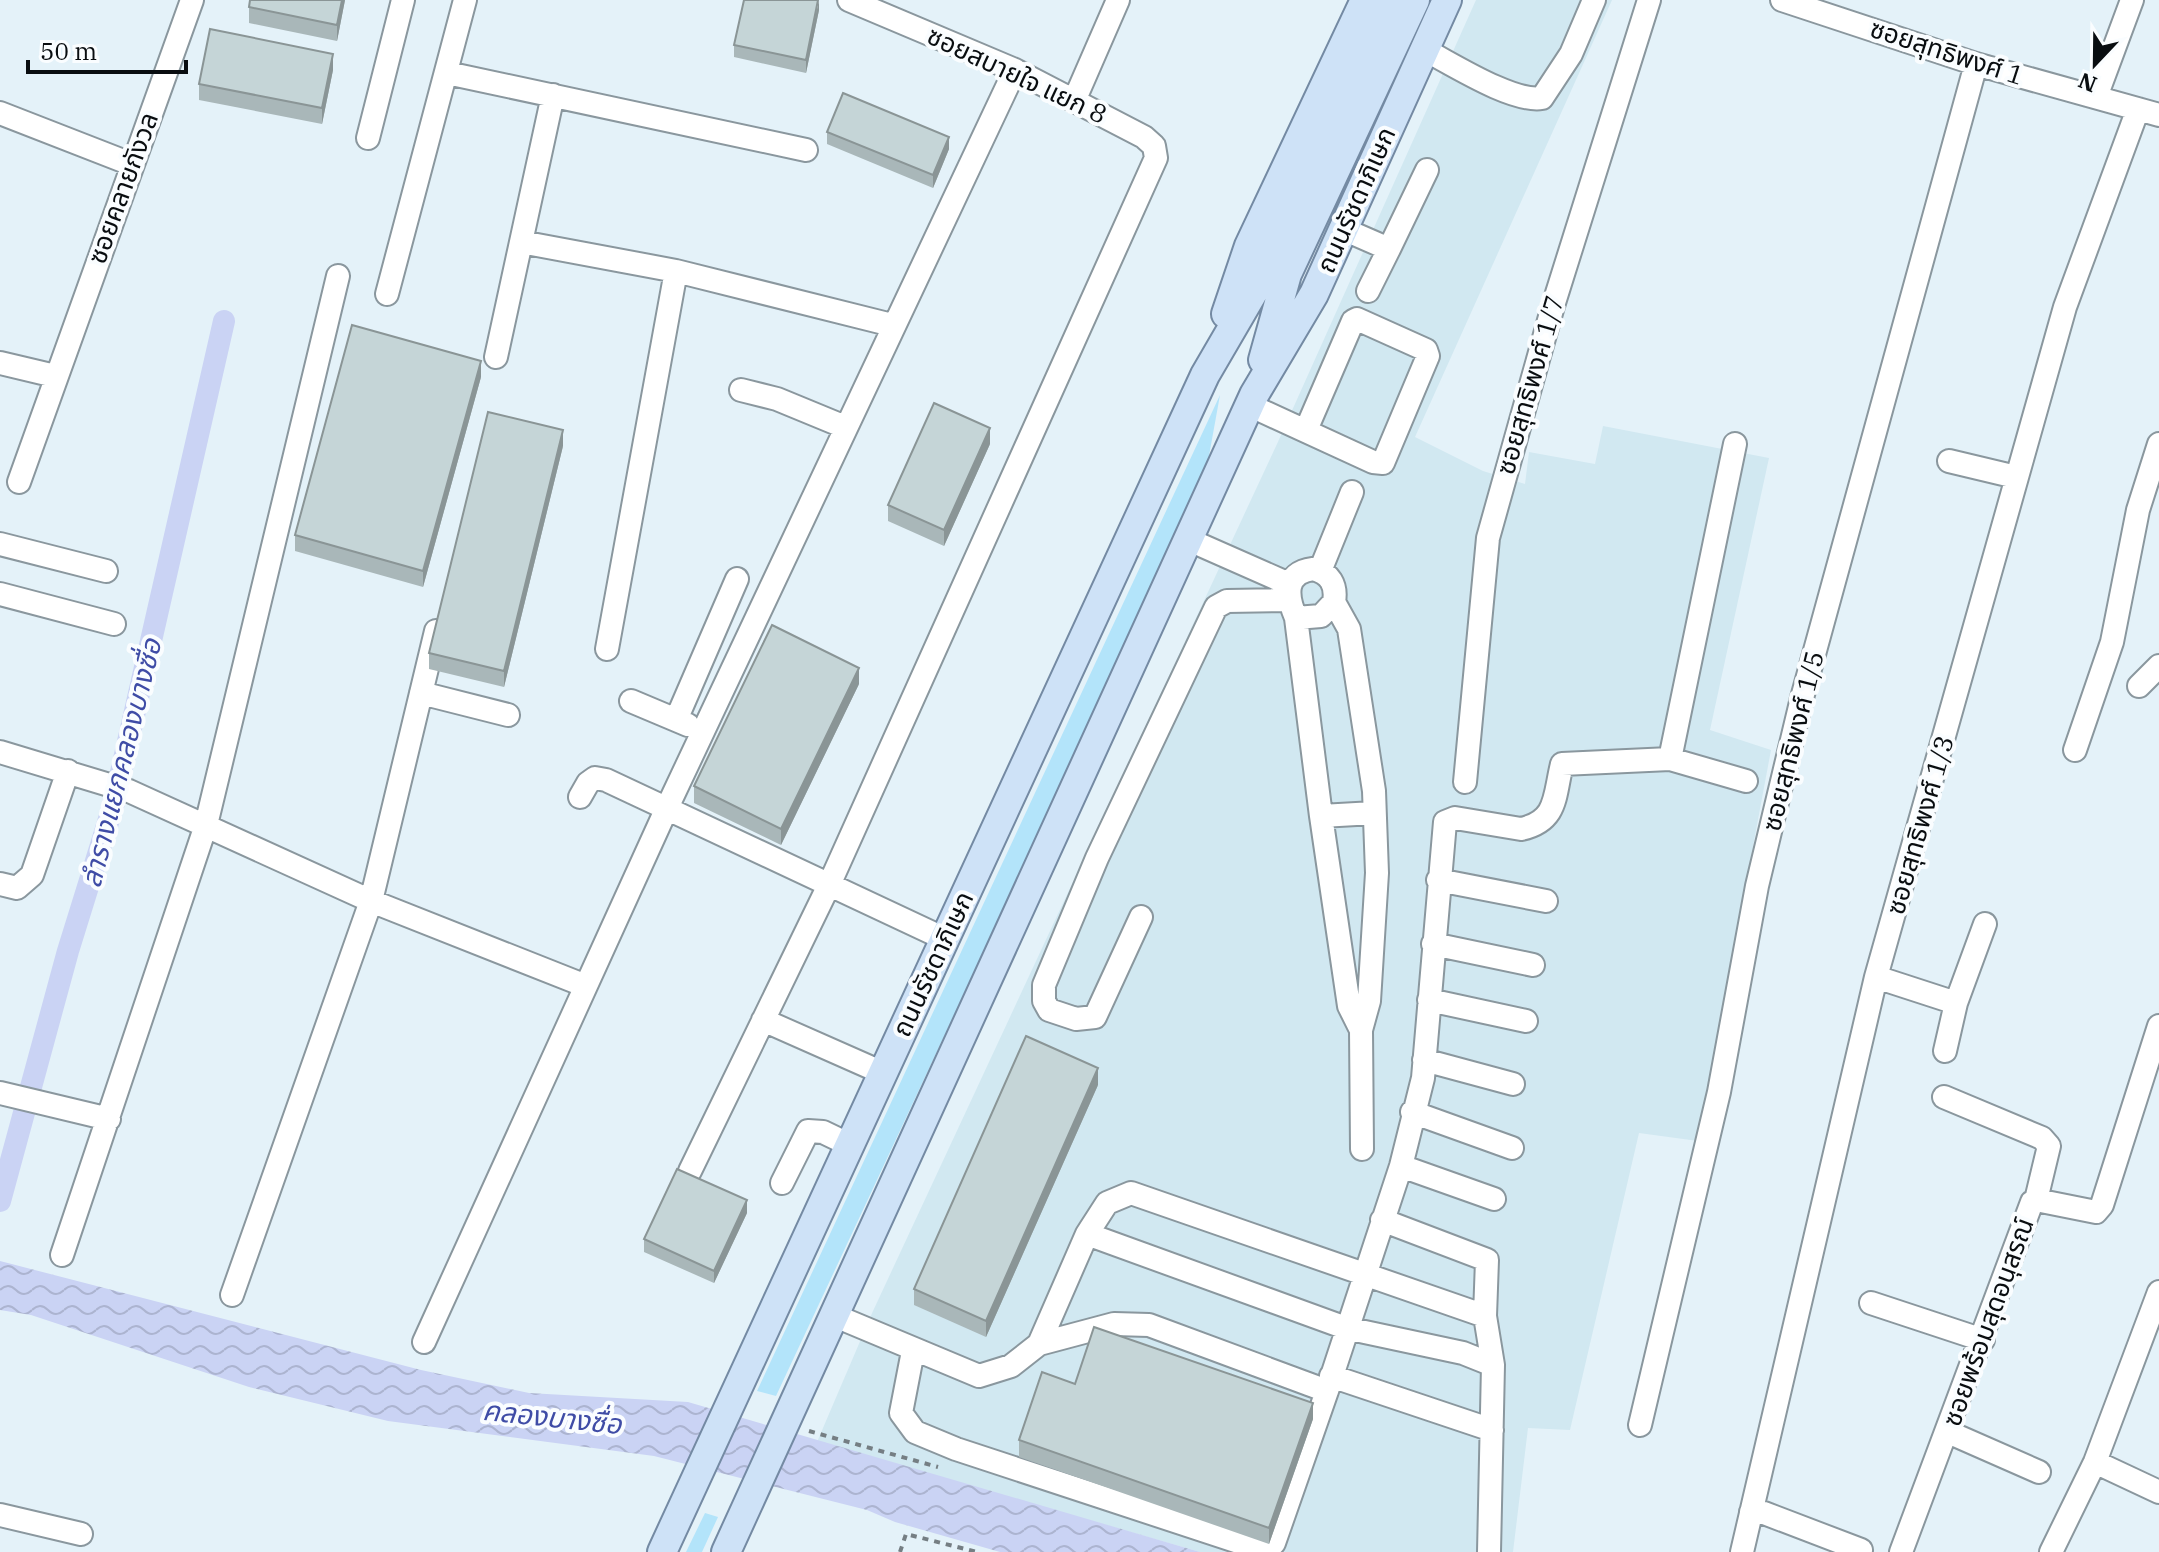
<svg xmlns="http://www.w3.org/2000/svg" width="2159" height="1552" font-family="'IBM Plex Serif','Noto Sans Thai',serif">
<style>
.built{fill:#d1e8f1}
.green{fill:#b3e4fa}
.water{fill:url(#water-waves)}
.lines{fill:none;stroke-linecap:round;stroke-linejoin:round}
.canal{stroke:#cad3f4;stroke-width:22}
.minor-casing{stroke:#8a979e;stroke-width:26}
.major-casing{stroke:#748aa3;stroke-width:32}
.path{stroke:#757e83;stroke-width:4;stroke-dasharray:6 6;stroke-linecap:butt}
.minor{stroke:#fff;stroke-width:22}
.major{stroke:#cee2f7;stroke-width:28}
.wall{fill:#a9b7b9}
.shaded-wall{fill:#8a9596}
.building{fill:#c5d5d7;stroke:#8a9596;stroke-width:2}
.labels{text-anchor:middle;stroke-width:8;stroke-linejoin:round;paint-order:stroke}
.street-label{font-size:26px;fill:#090d10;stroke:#fafdff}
.water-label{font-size:28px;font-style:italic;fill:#3f4ca6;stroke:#fafdff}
</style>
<defs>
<pattern id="water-waves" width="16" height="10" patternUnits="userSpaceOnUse" patternTransform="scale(2)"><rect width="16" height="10" fill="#cad3f4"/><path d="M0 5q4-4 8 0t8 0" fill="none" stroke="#acb4d0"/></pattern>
</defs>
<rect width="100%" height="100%" fill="#e4f2f9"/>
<path class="built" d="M1476,0H1612L1415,437L1483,471L1525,484L1529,452L1595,464L1603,426L1769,458L1710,730L1771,750L1698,1141L1639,1133L1570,1430L1528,1428L1513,1552H1200L817,1442L873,1311L1277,444Z"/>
<path class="green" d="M1220,395L1205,478L776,1396L757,1391Z
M705,1513L718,1517L702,1552H686Z"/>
<path class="water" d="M0,1261L421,1370L529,1393L688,1402L1200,1552H1000L895,1522L867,1510L654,1456L388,1421L249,1387L31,1315L0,1310Z"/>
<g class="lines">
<path class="canal" d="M0,1201L68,951L114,803L224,321"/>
<defs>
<path id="minor" d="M1782,0L1976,64L2159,115
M1425,50C1452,64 1513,103 1542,98L1571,54L1594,0
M447,73L806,150
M2096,97L2132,0
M1074,101L1118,0
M0,113L131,164
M368,138L403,0
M1343,229L1389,249L1427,170
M521,242L676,271L892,325
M1368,291L1389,249
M387,294L465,0
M496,357L553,95
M0,363L55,376
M741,390L777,399L845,427
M1249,405L1373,462L1383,463L1428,356L1426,350L1357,319L1353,321L1306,430
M1735,444L1670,759L1746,781
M1949,461L2016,477
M19,482L192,0
M1187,539L1289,584
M0,544L106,571
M1313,569C1330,573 1337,585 1334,602L1321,616L1296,618C1287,597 1283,573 1313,569Z
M1320,571L1352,492
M0,594L114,624
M1334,602L1349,629L1374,791L1377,873L1369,1001L1361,1030L1362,1149
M1296,618L1321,816L1374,813
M607,649L676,271
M2139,686L2159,666
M421,693L508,715
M631,701L688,725
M676,720L737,579
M2075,750L2112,642L2138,510L2159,444
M0,752L129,791L371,901L586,986
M1465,782L1488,538L1553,306L1649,0
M580,797L588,783L595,778L606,780L945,939
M1321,816L1349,1006L1361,1030
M1438,880L1546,901
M0,884L17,888L32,875L68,771
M1141,917L1095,1017L1076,1019L1049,1010L1044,1001V985L1097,858L1216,607L1227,601L1288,600
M1433,944L1533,965
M1876,977L1956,1003
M1429,1000L1526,1021
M763,1020L883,1073
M1945,1051L1956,1003L1985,924
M1424,1060L1513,1084
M0,1093L109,1119
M1944,1097L2042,1138L2049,1146L2036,1200
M1412,1112L1512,1148
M1401,1166L1494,1199
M690,1171L829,885L1156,158L1154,146L1144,137L1015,70L849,0
M782,1183L808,1131L823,1132L850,1145
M1382,1220L1487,1260L1485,1316
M1087,1234L1346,1328L1463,1353L1493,1365L1489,1552
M62,1255L206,825L338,276
M232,1295L371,901L436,631
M1871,1303L1983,1340
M833,1315L979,1376L1011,1366L1039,1344L1114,1324L1149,1325L1327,1391L1274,1543L1266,1551L956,1449L915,1432L901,1413L913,1351
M424,1342L666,810L1015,70
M1039,1344L1087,1234L1107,1203L1131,1193L1485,1316L1493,1365
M1331,1376L1492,1430
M1327,1391L1401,1166L1423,1078L1445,822L1455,818L1521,829C1558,821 1554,796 1562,764L1670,759
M1640,1425L1719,1092L1757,886L1802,698L1976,64
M1948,1432L2039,1472
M2095,1462L2159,1492
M1751,1512L1764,1513L1861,1550
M0,1515L81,1534
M1742,1552L1876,977L2065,307L2138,109
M1901,1552L2032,1202L2036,1200L2096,1212L2102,1205L2159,1026
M2051,1552L2095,1462L2159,1292"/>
<path id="major" d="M1226,314L1249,246L1365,0
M1263,360L1287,274L1415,0
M662,1552L1205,375L1269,265L1391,0
M726,1552L1254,395L1314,294L1447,0"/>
</defs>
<use href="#minor" class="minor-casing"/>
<use href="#major" class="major-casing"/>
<path class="path" d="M809,1431L938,1467
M900,1552L906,1534L977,1552"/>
<use href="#minor" class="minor"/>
<use href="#major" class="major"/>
</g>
<path class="wall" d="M345,0L337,41L249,23V7Z
M819,10L806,73L734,57V45Z
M333,70L322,124L199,100V84Z
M827,132L949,149L933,188L827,144Z
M481,377L423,587L295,551V535Z
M990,444L944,546L888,521V505Z
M563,446L504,687L429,669V653Z
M859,684L781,845L694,803V786Z
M1098,1085L986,1337L914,1305V1289Z
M747,1213L714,1283L644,1252V1239Z
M1075,1384L1313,1419L1269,1544L1019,1457V1440Z"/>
<path class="shaded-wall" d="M342,0H345L337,41V25Z
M819,0V10L806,73V60Z
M333,54V70L322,124V108Z
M949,137V149L933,188V175Z
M481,361V377L423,587V571Z
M990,428V444L944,546V530Z
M563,430V446L504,687V671Z
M859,668V684L781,845V829Z
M1098,1068V1085L986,1337V1321Z
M747,1200V1213L714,1283V1271Z
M1313,1403V1419L1269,1544V1528Z"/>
<path class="building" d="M250,0H342L337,25L249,7Z
M744,0H818L806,60L734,45Z
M210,29L333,54L322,108L199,84Z
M843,93L949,137L933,175L827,132Z
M352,325L481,361L423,571L295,535Z
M934,403L990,428L944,530L888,505Z
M488,412L563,430L504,671L429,653Z
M772,625L859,668L781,829L694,786Z
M1026,1036L1098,1068L986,1321L914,1289Z
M677,1169L747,1200L714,1271L644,1239Z
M1094,1327L1313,1403L1269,1528L1019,1440L1042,1372L1075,1384Z"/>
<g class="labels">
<g class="street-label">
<text transform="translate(1947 52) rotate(18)" y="9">ซอยสุทธิพงศ์ 1</text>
<text transform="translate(1017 75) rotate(25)" y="9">ซอยสบายใจ แยก 8</text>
<text transform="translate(123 188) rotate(-70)" y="9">ซอยคลายกังวล</text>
<text transform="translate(1356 200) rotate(-66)" y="9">ถนนรัชดาภิเษก</text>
<text transform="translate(1530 385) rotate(-74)" y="9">ซอยสุทธิพงศ์ 1/7</text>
<text transform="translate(1793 741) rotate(-76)" y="9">ซอยสุทธิพงศ์ 1/5</text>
<text transform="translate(1920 825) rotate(-74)" y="9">ซอยสุทธิพงศ์ 1/3</text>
<text transform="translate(933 964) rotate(-65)" y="9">ถนนรัชดาภิเษก</text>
<text transform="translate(1988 1322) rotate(-70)" y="9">ซอยพร้อมสุดอนุสรณ์</text>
</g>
<g class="water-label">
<text transform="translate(121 763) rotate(-76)" y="10">ลำรางแยกคลองบางซื่อ</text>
<text transform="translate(552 1417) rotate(6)" y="10">คลองบางซื่อ</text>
</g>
</g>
<g transform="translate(2095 64) rotate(202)" stroke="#fafdff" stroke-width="6" paint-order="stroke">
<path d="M0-6L14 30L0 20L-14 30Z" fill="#090d10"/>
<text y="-12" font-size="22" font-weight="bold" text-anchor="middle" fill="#090d10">N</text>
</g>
<path d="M28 60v12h158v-12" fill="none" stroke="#090d10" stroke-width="4"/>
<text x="40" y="60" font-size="24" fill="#090d10" stroke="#fafdff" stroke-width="6" paint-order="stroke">50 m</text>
</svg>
